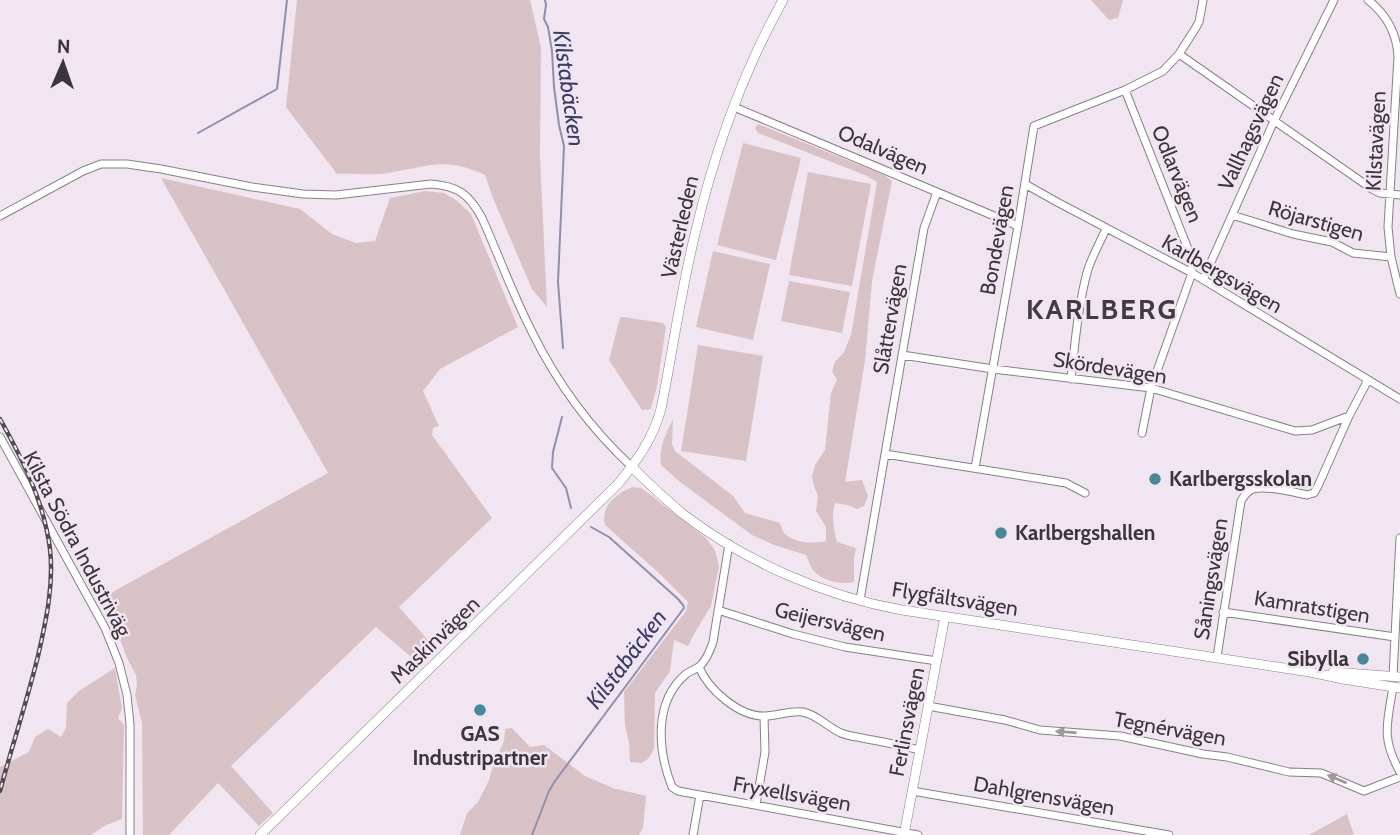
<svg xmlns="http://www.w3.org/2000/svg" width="1400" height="835" font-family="Cabin,sans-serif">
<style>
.green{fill:#d9c2c5}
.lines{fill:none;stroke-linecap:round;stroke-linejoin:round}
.stream{stroke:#8d91ae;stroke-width:2}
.minor-casing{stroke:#897f8a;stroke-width:9}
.tertiary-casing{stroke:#897f8a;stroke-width:10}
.minor{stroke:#fff;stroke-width:7}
.tertiary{stroke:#fff;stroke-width:9}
.rail-casing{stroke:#514c52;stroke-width:4.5}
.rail{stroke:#f0e5f1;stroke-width:2;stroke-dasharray:5;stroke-linecap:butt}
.oneway{fill:#9c9a9d}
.poi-dot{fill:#458a97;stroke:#f0e5f1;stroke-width:2.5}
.labels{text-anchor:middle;stroke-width:5;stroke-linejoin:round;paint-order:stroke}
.street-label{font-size:21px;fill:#3a363b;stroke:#f0e5f1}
.poi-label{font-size:21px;font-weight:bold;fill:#3a363b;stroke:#f0e5f1;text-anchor:start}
.water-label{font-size:23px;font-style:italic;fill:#3a3d68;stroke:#f0e5f1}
.district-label{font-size:28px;font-weight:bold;letter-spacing:2px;fill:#433a44;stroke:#f0e5f1}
</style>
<rect width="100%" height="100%" fill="#f0e5f1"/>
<path class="green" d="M297,0H530L541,47L540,156L547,307L532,289L493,198L485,175C443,156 429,167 387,173C371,176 353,173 337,174L286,107Z
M1091,0H1123L1118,18L1109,20Z
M758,124L884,175L892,181L872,281L865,361L845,482L862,480L868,496L864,506L857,509L847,505L835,503C831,514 834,531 837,542L856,548L854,558V582C842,585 823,581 814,571C811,568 808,560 806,555L774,545L752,535L680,482L661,465C659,446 665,436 673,419L672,444L675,451L733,496L745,513L780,523C780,525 783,532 785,534C795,543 814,544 826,541V527L816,511L818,496L814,486L812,477L815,465L825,450L831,393L837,380L832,371L835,362L844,352L851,335L877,182L867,176L758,133L755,128Z
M743,143L801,158L776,260L717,245Z
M808,172L871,184L852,286L789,275Z
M161,178L300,209L332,234L356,243L375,241L390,198L425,191L444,193L456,200L471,214L518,327L440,369L423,391L439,426L433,428L432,435L492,518L399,607L434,647L418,663L376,627L231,766L273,813L259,826L218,783L169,835H143L142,723L135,695L137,686L136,675L127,658L116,629L100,599L328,473Z
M713,251L770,264L753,340L696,327Z
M789,281L850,292L842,333L781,321Z
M623,317L663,323L666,327L657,386L651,409L642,410L609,360L620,318Z
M698,345L763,356L746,461L681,451Z
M633,487L641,488L648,493L706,538L715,550L719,566L711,606L694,634L688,646L674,640L670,671L655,693L654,749L649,758L642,763L630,762L629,743L625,725L624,692L686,611L688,602L660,574L605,525C600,507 616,493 633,487Z
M115,668L122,708L118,718L124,725L122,819L106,825L91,835H0V767L29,752L35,737L48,729L61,737L66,728L67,703L79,691Z
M512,728L530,747L544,745L585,776L613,788L646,796L643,828L639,835H460L467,813L478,802L489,780L493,766L504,741L505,729Z
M1347,814L1354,835H1309Z"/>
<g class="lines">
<path class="stream" d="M545,0L546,5L544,19L548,27L552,51L554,87L559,125L564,146L558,282L563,348
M198,133L277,89L287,0
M562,417L553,452L552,468L566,488L571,508
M532,835L549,791L555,781L684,608L683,605L678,599L609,537L591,527"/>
<defs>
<path id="minor" d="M1368,0C1387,15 1397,33 1398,57L1388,227L1391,257L1400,294
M1179,54L1372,189L1380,193L1400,195
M1125,90L1192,259V273L1151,388L1142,433
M734,107L1018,226
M1025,184L1057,202L1192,273L1400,399
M937,192L924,228L885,454L1066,483L1085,493
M1232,215L1293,234L1332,242L1353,253L1391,257
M0,216L83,171L101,164H127L161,169L252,187L303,194L336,195L431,184C458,186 469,194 482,218C499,256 513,295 532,332C557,383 591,429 632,467
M1203,280L1274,121L1334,0
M902,355L993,369L1151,388L1295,431L1312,430L1349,416
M1071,379C1075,343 1078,305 1088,269C1093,255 1100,242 1106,229
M0,437L105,628L119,663L127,695L130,724V835
M975,468L1018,226L1034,126L1125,90L1163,71L1179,54L1195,29L1199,22L1203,0
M860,600L885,454
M718,610L793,634L845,647L937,661
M1223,612L1395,637
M1217,657L1241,501C1244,496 1247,491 1253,489C1266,485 1293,492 1307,495L1314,493L1318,486L1349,416L1368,380
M699,667C708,689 739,717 765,716C778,716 790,710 803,712C818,715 827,727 841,733C848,736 858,737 867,739C885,742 902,746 920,750
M1393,676L1400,538
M1393,687C1387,724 1381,738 1400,772
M928,706L1005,720L1040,730L1120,736L1203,754L1227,757L1289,772L1321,773L1364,791L1400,777
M912,791L1169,835
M700,795L678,791L672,787C658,751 653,702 686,674C690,671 696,669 700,666C707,659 710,651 713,642L729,544
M756,805L765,752L764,716
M693,835L700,795L918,835"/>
<path id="tertiary" d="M632,467C648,483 665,499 683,514C746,562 824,596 902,610L1310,672L1343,679L1400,688
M1333,672L1400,677
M260,835L619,483C637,460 653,439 661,409C673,350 681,289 696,230C715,150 743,72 783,0
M904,835L945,616"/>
</defs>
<use href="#minor" class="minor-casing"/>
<use href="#tertiary" class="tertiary-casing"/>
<use href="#minor" class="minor"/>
<use href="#tertiary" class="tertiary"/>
<defs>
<path id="rail" d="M0,419C23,460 44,502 50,549C54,585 46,621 38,656C27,701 12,746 0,791"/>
</defs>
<use href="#rail" class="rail-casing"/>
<use href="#rail" class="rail"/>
</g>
<defs><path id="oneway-solid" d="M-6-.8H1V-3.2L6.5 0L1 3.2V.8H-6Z" transform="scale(1.75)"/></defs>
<g class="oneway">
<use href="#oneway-solid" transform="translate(1066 732) rotate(-176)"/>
<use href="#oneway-solid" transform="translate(1337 779) rotate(-157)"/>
</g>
<g class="poi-dot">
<circle cx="1155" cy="479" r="7"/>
<circle cx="1001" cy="533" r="7"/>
<circle cx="1363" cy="659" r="7"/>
<circle cx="480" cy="710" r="7"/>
</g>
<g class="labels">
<g class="street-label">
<text transform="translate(1251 132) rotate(-65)" y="7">Vallhagsvägen</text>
<text transform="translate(1376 141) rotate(-87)" y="7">Kilstavägen</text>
<text transform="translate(883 150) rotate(23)" y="7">Odalvägen</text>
<text transform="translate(1177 174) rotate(68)" y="7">Odlarvägen</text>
<text transform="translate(1316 221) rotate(16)" y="7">Röjarstigen</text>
<text transform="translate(680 227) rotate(-77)" y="7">Västerleden</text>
<text transform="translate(997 240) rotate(-80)" y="7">Bondevägen</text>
<text transform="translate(1222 274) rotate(30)" y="7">Karlbergsvägen</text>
<text transform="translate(890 319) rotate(-80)" y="7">Slåttervägen</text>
<text transform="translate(1110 368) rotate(9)" y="7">Skördevägen</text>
<text transform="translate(77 544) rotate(62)" y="7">Kilsta Södra Industriväg</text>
<text transform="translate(1211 579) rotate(-81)" y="7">Såningsvägen</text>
<text transform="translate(955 599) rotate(9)" y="7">Flygfältsvägen</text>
<text transform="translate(1312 607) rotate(9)" y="7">Kamratstigen</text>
<text transform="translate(830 622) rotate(13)" y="7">Geijersvägen</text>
<text transform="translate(435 640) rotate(-44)" y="7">Maskinvägen</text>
<text transform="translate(907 722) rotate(-79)" y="7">Ferlinsvägen</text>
<text transform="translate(1170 729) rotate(10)" y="7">Tegnérvägen</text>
<text transform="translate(792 794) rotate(10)" y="7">Fryxellsvägen</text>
<text transform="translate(1044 796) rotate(10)" y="7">Dahlgrensvägen</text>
</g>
<g class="poi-label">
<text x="1169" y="486">Karlbergsskolan</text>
<text x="1015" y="540">Karlbergshallen</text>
<text x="1349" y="666" text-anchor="end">Sibylla</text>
<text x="480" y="741" text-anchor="middle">GAS<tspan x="480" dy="24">Industripartner</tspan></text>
</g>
<g class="water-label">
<text transform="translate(569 88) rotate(82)" y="8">Kilstabäcken</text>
<text transform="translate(626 659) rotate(-53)" y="8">Kilstabäcken</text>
</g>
<g class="district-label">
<text x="1102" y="319">KARLBERG</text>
</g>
</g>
<g transform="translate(63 63) rotate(2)" stroke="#f0e5f1" stroke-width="5" paint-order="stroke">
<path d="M0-5L12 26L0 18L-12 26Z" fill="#3a363b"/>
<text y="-10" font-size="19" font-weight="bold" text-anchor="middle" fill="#3a363b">N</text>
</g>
</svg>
